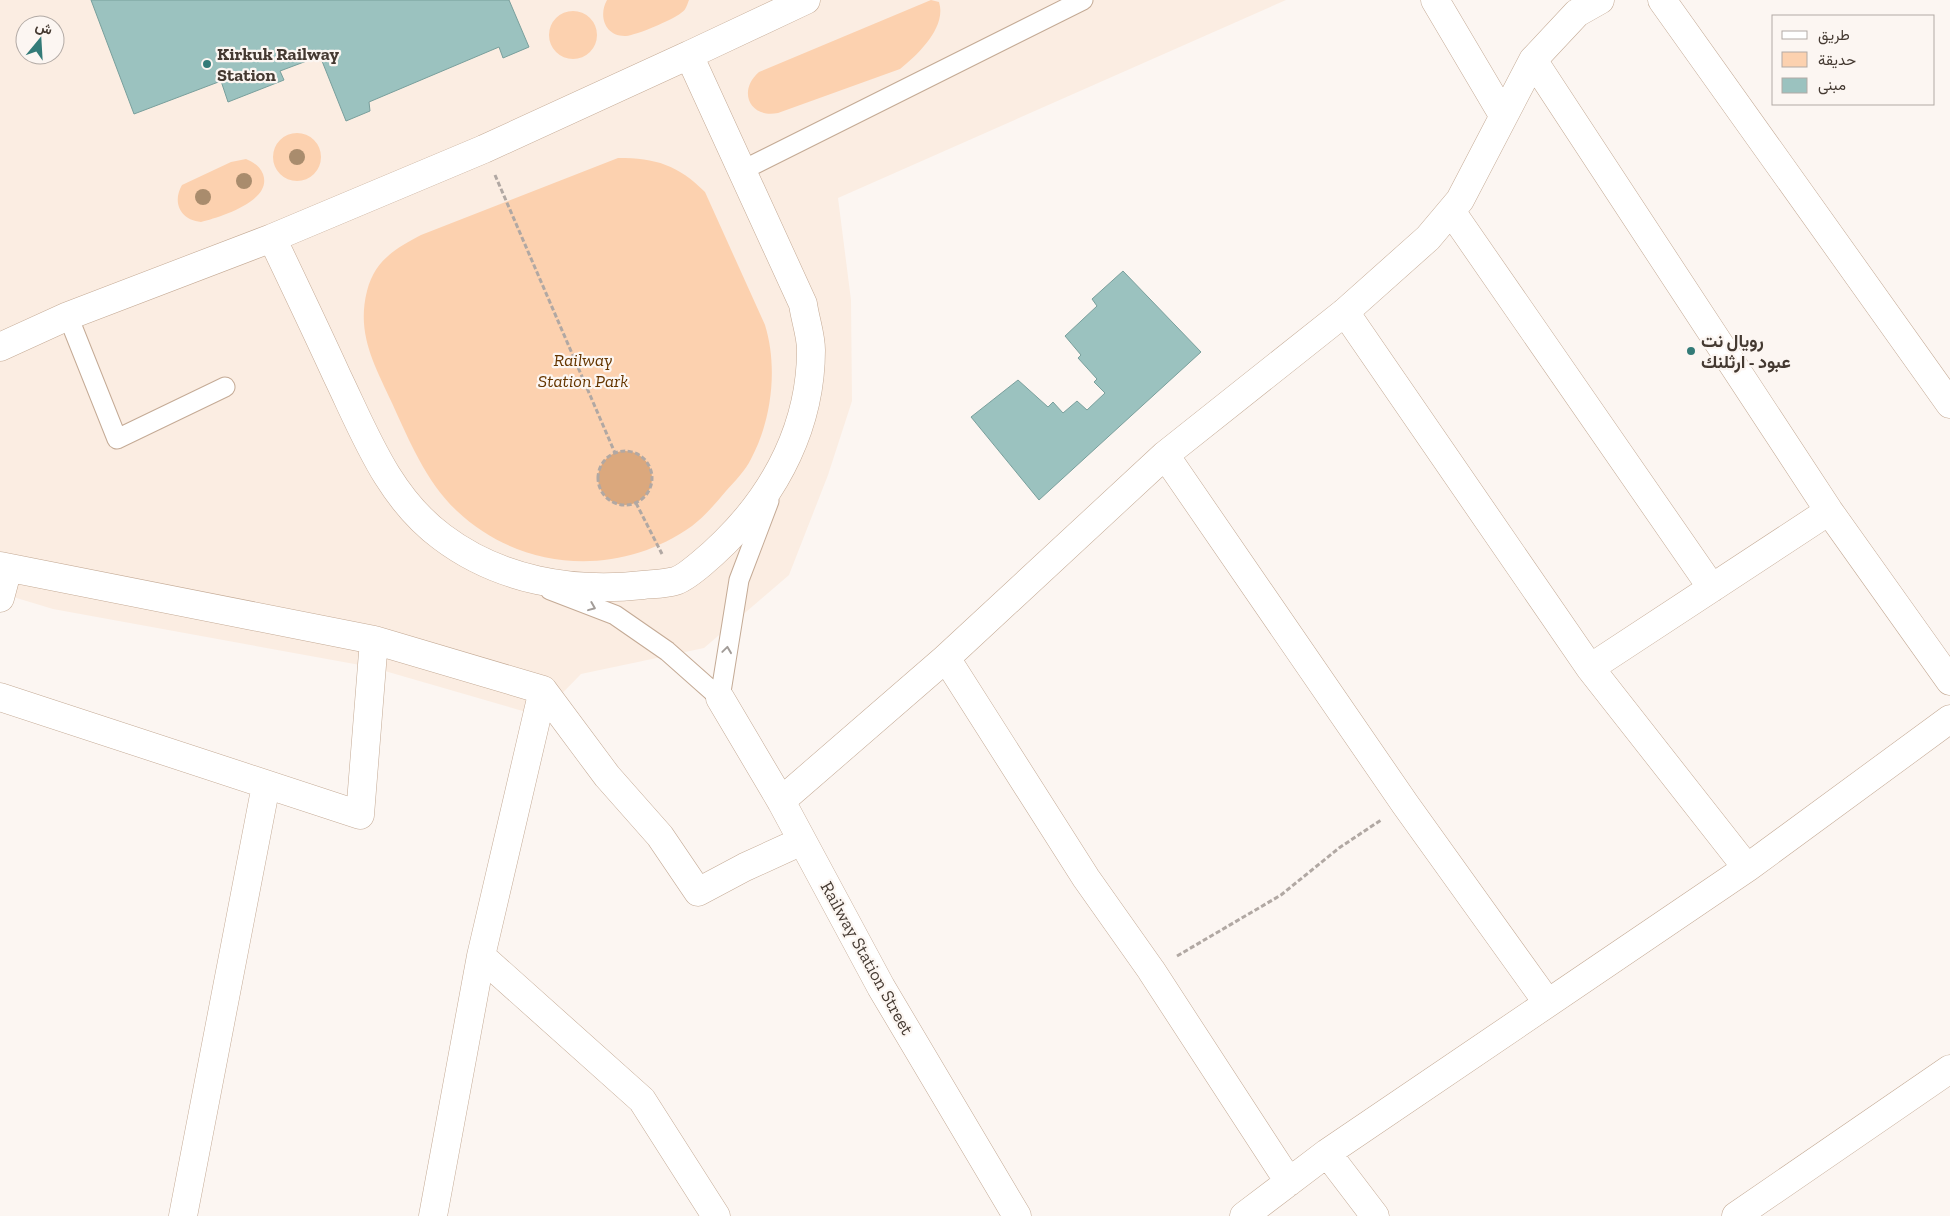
<svg xmlns="http://www.w3.org/2000/svg" width="1950" height="1216" font-family="'Zilla Slab',Vazirmatn,serif">
<style>
.built{fill:#fbede2;fill-rule:evenodd}
.green{fill:#fcd1af}
.water{fill:#dba87d}
.building{fill:#9bc2bf;stroke:#799f9c}
.lines{fill:none;stroke-linecap:round;stroke-linejoin:round}
.lane-casing{stroke:#c4aa95;stroke-width:21}
.street-casing{stroke:#c4aa95;stroke-width:29}
.path{stroke:#b1a8a3;stroke-width:3;stroke-dasharray:5 2.5;stroke-linecap:butt}
.lane{stroke:#fff;stroke-width:19}
.street{stroke:#fff;stroke-width:28}
.tree{fill:#a98c6d}
.oneway{stroke:#a29c98}
.poi-dot{fill:#337b78;stroke:#fcf6f2;stroke-width:2}
.labels{text-anchor:middle;stroke-width:4.5;stroke-linejoin:round;paint-order:stroke}
.poi-label{font-size:18px;font-weight:bold;fill:#443931;stroke:#fcf6f2;text-anchor:start}
.park-label{font-size:18px;font-style:italic;fill:#653600;stroke:#fcf6f2}
.street-label{font-size:18px;fill:#443931;stroke:#fcf6f2}
</style>
<rect width="100%" height="100%" fill="#fcf6f2"/>
<path class="built" d="M0,0H1286L838,198L851,300L852,401L828,475L789,575L704,648L581,674L540,716L371,667L53,609L0,593ZM25,25H55V55H25Z"/>
<path class="green" d="M607,0H689C687,5 686,10 681,13C672,20 637,35 626,36C605,37 598,16 607,0Z
M931,0L939,2C947,27 918,55 900,69L778,113C750,119 737,91 759,72Z
M549 35a24 24 0 1 1 48 0a24 24 0 1 1-48 0Z
M273 157a24 24 0 1 1 48 0a24 24 0 1 1-48 0Z
M618,158C656,158 678,165 705,192L765,325C778,367 772,420 751,459C745,471 735,481 726,491C716,503 705,516 692,526C619,578 522,572 457,511C426,482 409,440 392,403C375,366 356,334 367,291C375,260 395,249 421,235Z
M246,159C253,162 260,166 263,174C273,201 220,217 201,222C180,220 172,202 182,185L231,162Z"/>
<path class="water" d="M598 478a27 27 0 1 1 54 0a27 27 0 1 1-54 0Z"/>
<path class="building" d="M91,0H509L529,47L503,58L499,47L369,102L370,111L346,121L320,56L280,71L284,80L228,102L221,81L134,114Z
M1123,271L1201,352L1039,500L971,417L1018,380L1048,407L1053,402L1063,413L1077,401L1087,410L1105,393L1094,382L1097,379L1078,358L1081,355L1065,336L1097,306L1092,299Z"/>
<g class="lines">
<defs>
<path id="lane" d="M743,170L1083,0
M68,316L117,439L225,387
M550,590L615,615L667,651L720,698
M720,698L739,580L769,501"/>
<path id="street" d="M1435,0L1503,115
M1662,0L1950,404
M689,55L803,304C805,319 811,335 811,350C811,424 777,491 725,542C715,552 687,578 675,581C665,584 653,584 643,585C572,593 499,580 442,537C388,497 365,434 337,376C316,330 294,284 272,238L484,149Z
M689,55L806,0
M1533,60L1829,511L1950,681
M1451,211L1712,588
M1345,312L1590,668L1747,868
M0,347L68,316L272,238
M1165,455L1405,804L1547,1002
M0,566L374,640L543,690L607,776L660,836L698,892L745,867L802,841
M0,598L8,568
M946,658L1086,878L1151,970L1289,1182
M1590,668L1829,511
M0,697L360,815L374,640
M720,698L781,801L881,987L1017,1216
M781,801L946,658L1165,455L1345,312L1428,238L1460,200L1533,60L1577,13L1600,0
M481,956L642,1100L716,1216
M1327,1153L1375,1216
M183,1216L266,785
M433,1216L481,956L543,690
M1244,1216L1327,1153L1747,868L1950,719
M1736,1216L1950,1069"/>
</defs>
<use href="#lane" class="lane-casing"/>
<use href="#street" class="street-casing"/>
<path class="path" d="M495,175L615,453
M598 478a27 27 0 1 1 54 0a27 27 0 1 1-54 0Z
M636,503L662,554
M1177,956L1281,895L1339,848L1381,820"/>
<use href="#lane" class="lane"/>
<use href="#street" class="street"/>
</g>
<g class="tree">
<circle cx="297" cy="157" r="8"/>
<circle cx="244" cy="181" r="8"/>
<circle cx="203" cy="197" r="8"/>
</g>
<defs><path id="oneway-chevron" d="M-2-3.5L2.5 0L-2 3.5" fill="none" stroke-width="1.6" stroke-linecap="round" stroke-linejoin="round" transform="scale(1.25)"/></defs>
<g class="oneway">
<use href="#oneway-chevron" transform="translate(592 607) rotate(22)"/>
<use href="#oneway-chevron" transform="translate(727 650) rotate(-82)"/>
</g>
<g class="poi-dot">
<circle cx="207" cy="64" r="5"/>
<circle cx="1691" cy="351" r="5"/>
</g>
<g class="labels">
<g class="poi-label">
<text x="217" y="60">Kirkuk Railway<tspan x="217" dy="21">Station</tspan></text>
<text x="1701" y="347">رويال نت<tspan x="1701" dy="21">عبود - ارثلنك</tspan></text>
</g>
<g class="park-label">
<text x="583" y="366">Railway<tspan x="583" dy="21">Station Park</tspan></text>
</g>
<g class="street-label">
<text transform="translate(867 958) rotate(61)" y="6">Railway Station Street</text>
</g>
</g>
<rect x="1772" y="15" width="162" height="90" fill="#fcf6f2" stroke="#b2aaa5"/>
<rect x="1782" y="31" width="25" height="8" fill="#ffffff" stroke="#b2aaa5"/>
<text x="1818" y="40" font-size="15" fill="#443931">طريق</text>
<rect x="1782" y="52" width="25" height="15" fill="#fcd1af" stroke="#b2aaa5"/>
<text x="1818" y="65" font-size="15" fill="#443931">حديقة</text>
<rect x="1782" y="78" width="25" height="15" fill="#9bc2bf" stroke="#b2aaa5"/>
<text x="1818" y="90" font-size="15" fill="#443931">مبنى</text>
<g transform="translate(40 40) rotate(18)"><circle r="24" fill="#fcf6f2" stroke="#b2aaa5"/>
<path d="M0-4L9 19L0 12L-9 19Z" fill="#337b78"/>
<text y="-8" font-size="14" font-weight="bold" text-anchor="middle" fill="#443931">ش</text>
</g>
</svg>
